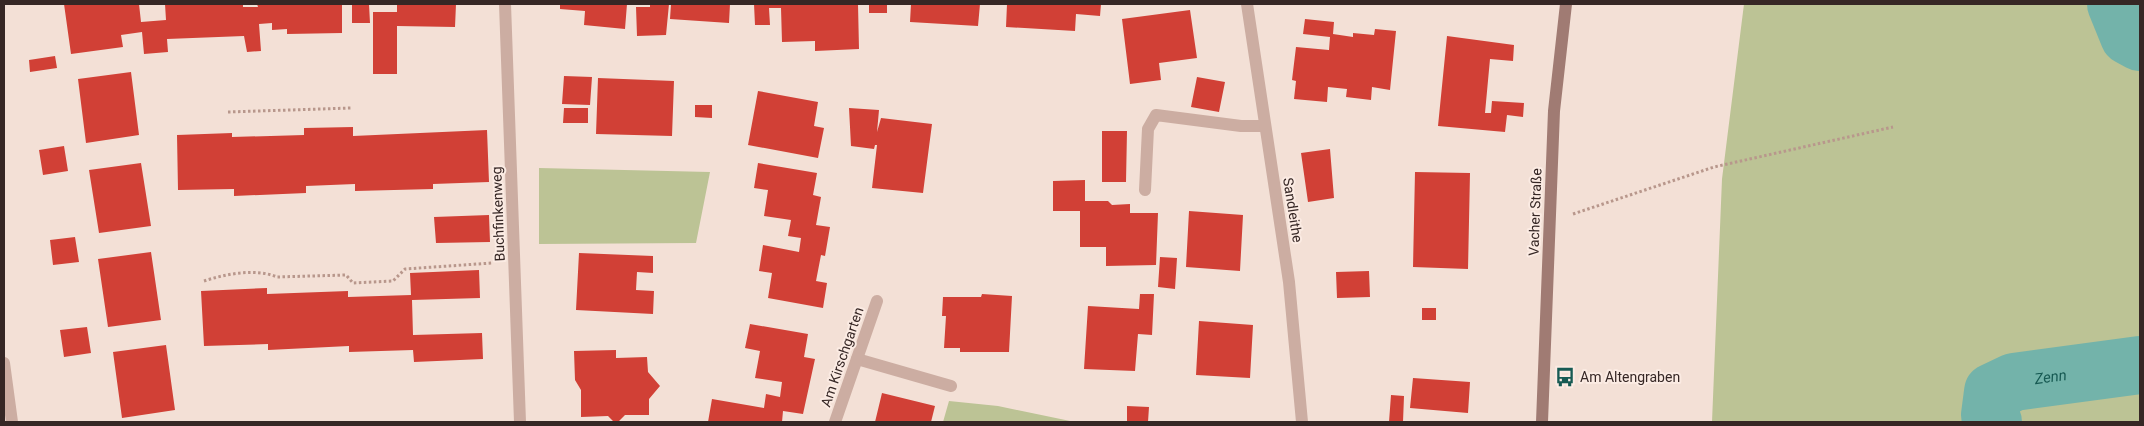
<svg xmlns="http://www.w3.org/2000/svg" width="2144" height="426" font-family="Roboto,sans-serif">
<style>
.green{fill:#bcc395}
.lines{fill:none;stroke-linecap:round;stroke-linejoin:round}
.river{stroke:#73b3aa;stroke-width:58}
.building{fill:#d14036}
.path{stroke:#b8978c;stroke-width:3;stroke-dasharray:2.5 2.5;stroke-linecap:butt}
.lane{stroke:#ccada2;stroke-width:12}
.street{stroke:#ccada2;stroke-width:12}
.secondary{stroke:#a07b73;stroke-width:12}
.labels{text-anchor:middle;stroke-width:4;stroke-linejoin:round;paint-order:stroke}
.street-label{font-size:14px;fill:#362725;stroke:#fbebe3}
.poi-label{font-size:14px;fill:#362725;stroke:#fbebe3;text-anchor:start}
.water-label{font-size:15px;font-style:italic;fill:#175a53;stroke:#fbebe3}
</style>
<rect width="100%" height="100%" fill="#f3e0d6"/>
<path class="green" d="M1744,4H2140V422H1712L1722,179Z
M539,168L710,172L696,243L539,244Z
M949,401L998,406L1075,422H943Z"/>
<g class="lines">
<g class="river">
<path d="M2116,4L2129,36L2140,42"/>
<path id="s1" d="M1993,422L1990,415L1993,392L2014,382L2140,365"/>
</g>
</g>
<path class="building" d="M64,4H139L141,22L166,20L165,4H243V7H258L257,4H342V33L287,34V29L272,30V23L259,24L261,51L247,52L244,36L167,39L168,52L144,54L142,32L121,35L123,47L71,54Z
M352,4H369L370,23H352Z
M397,4H456L455,27L397,26V74H373V12H397Z
M560,4H627L625,29L584,25L585,11L560,9Z
M650,4H669L666,35L637,36L636,7H650Z
M671,4H730L729,23L670,19Z
M754,4H858L859,49L815,51V41L782,42L781,8H769L770,25H755Z
M869,4H887V13H869Z
M911,4H980L978,26L910,22Z
M1007,4H1101L1100,16L1076,14L1075,31L1006,27Z
M1190,10L1197,58L1159,63L1161,80L1130,84L1122,19Z
M1305,19L1334,22L1333,34L1353,37V33L1374,35L1375,29L1396,31L1390,90L1372,87L1371,100L1346,97L1347,89L1328,87L1327,102L1294,99L1296,81L1292,80L1296,47L1329,50L1330,37L1303,34Z
M1447,36L1514,45L1513,61L1490,59L1485,113H1491L1492,101L1524,103L1523,117L1507,115L1505,132L1438,126Z
M55,56L57,68L30,72L29,60Z
M131,72L139,135L86,143L78,79Z
M564,76L592,77L590,105L562,104Z
M1197,77L1225,82L1219,112L1191,107Z
M598,78L674,81L672,136L596,134Z
M758,91L818,102L814,126L824,128L818,158L748,145Z
M695,105H712V118L695,117Z
M564,108H588V123H563Z
M849,108L879,110L877,132L881,118L932,124L923,193L872,188L877,145H875L874,149L851,146Z
M353,127V136L487,130L489,182L433,184V189L355,191V184L306,186V193L234,196V189L178,190L177,135L232,133V137L304,135V128Z
M1102,131H1127L1126,182H1102Z
M64,146L68,171L43,175L39,150Z
M1330,149L1334,198L1308,202L1301,153Z
M141,163L151,226L99,233L89,170Z
M758,163L817,173L813,195L821,197L816,225L830,227L825,256L821,255L816,281L827,283L823,308L768,298L772,273L759,271L763,245L799,252L801,238L788,236L791,220L764,216L768,190L754,188Z
M1415,172L1470,173L1468,269L1413,267Z
M1085,180V201H1108L1112,205L1130,204V213H1158L1156,265L1106,266V247H1080V211H1053V181Z
M1189,211L1243,215L1240,271L1186,267Z
M489,215L490,242L436,243L434,217Z
M75,237L79,262L53,265L50,240Z
M151,252L161,320L108,327L98,259Z
M579,253L653,256V273L637,272L636,290L654,291L653,314L576,310Z
M1160,257L1177,258L1175,289L1158,287Z
M479,270L480,298L412,300L413,335L482,333L483,359L414,362L413,350L349,352V346L268,350V344L204,346L201,291L267,288V294L348,291V297L411,295L410,273Z
M1369,271L1370,297L1337,298L1336,272Z
M982,294L1012,296L1009,352H960V348H944L946,316H942L943,297H981Z
M1140,294H1154L1152,335L1138,334L1135,371L1084,369L1088,306L1139,309Z
M1422,308H1436V320H1422Z
M1199,321L1253,325L1250,378L1196,375Z
M750,324L808,334L804,357L815,359L803,414L783,411L782,422H708L712,399L764,408L766,394L780,397L782,382L755,378L760,351L745,348Z
M87,327L91,353L64,357L60,330Z
M166,345L175,410L122,418L113,352Z
M616,350V358L647,357L648,372L660,386L649,399V415H625L618,422H614L608,416L581,417V390L575,380L574,351Z
M1413,378L1470,382L1468,413L1410,408Z
M882,393L935,406L931,422H875Z
M1391,395L1404,396L1403,422H1389Z
M1127,406L1149,407L1148,422H1127Z"/>
<g class="lines">
<path class="path" d="M228,112L351,108
M1573,214L1714,167L1893,127
M204,281C225,274 256,268 277,277L346,275L353,283L393,281L405,269L492,263"/>
<path class="lane" d="M1145,190L1148,129L1156,115L1241,126H1265
M857,359L951,386"/>
<path class="street" d="M505,4L520,422
M1247,4L1289,282L1302,422
M4,363L12,422
M835,422L877,301"/>
<path class="secondary" d="M1542,422L1554,111L1566,4"/>
</g>
<defs>
<symbol id="bus-bare" viewBox="-9 -9 18 18"><path d="M-5-6H5V4H4V6H2V4H-2V6H-4V4H-5ZM-3.5-4V0h7V-4ZM-3.5 1.2v1.5H-2V1.2ZM2 1.2v1.5H3.5V1.2Z" fill="#175a53" stroke="#fbebe3" stroke-width="2.5" paint-order="stroke"/></symbol>
</defs>
<g fill-rule="evenodd">
<use href="#bus-bare" x="1551" y="363" width="28" height="28"/>
</g>
<g class="labels">
<g class="street-label">
<text transform="translate(1293 210) rotate(81)" y="5">Sandleithe</text>
<text transform="translate(1535 212) rotate(-88)" y="5">Vacher Straße</text>
<text transform="translate(498 214) rotate(-92)" y="5">Buchfinkenweg</text>
<text transform="translate(842 357) rotate(-71)" y="5">Am Kirschgarten</text>
</g>
<g class="poi-label">
<text x="1580" y="382">Am Altengraben</text>
</g>
<g class="water-label">
<text dy="5" stroke="none"><textPath href="#s1" startOffset="91">Zenn</textPath></text>
</g>
</g>
<rect width="2144" height="426" fill="none" stroke="#362725" stroke-width="10"/>
</svg>
